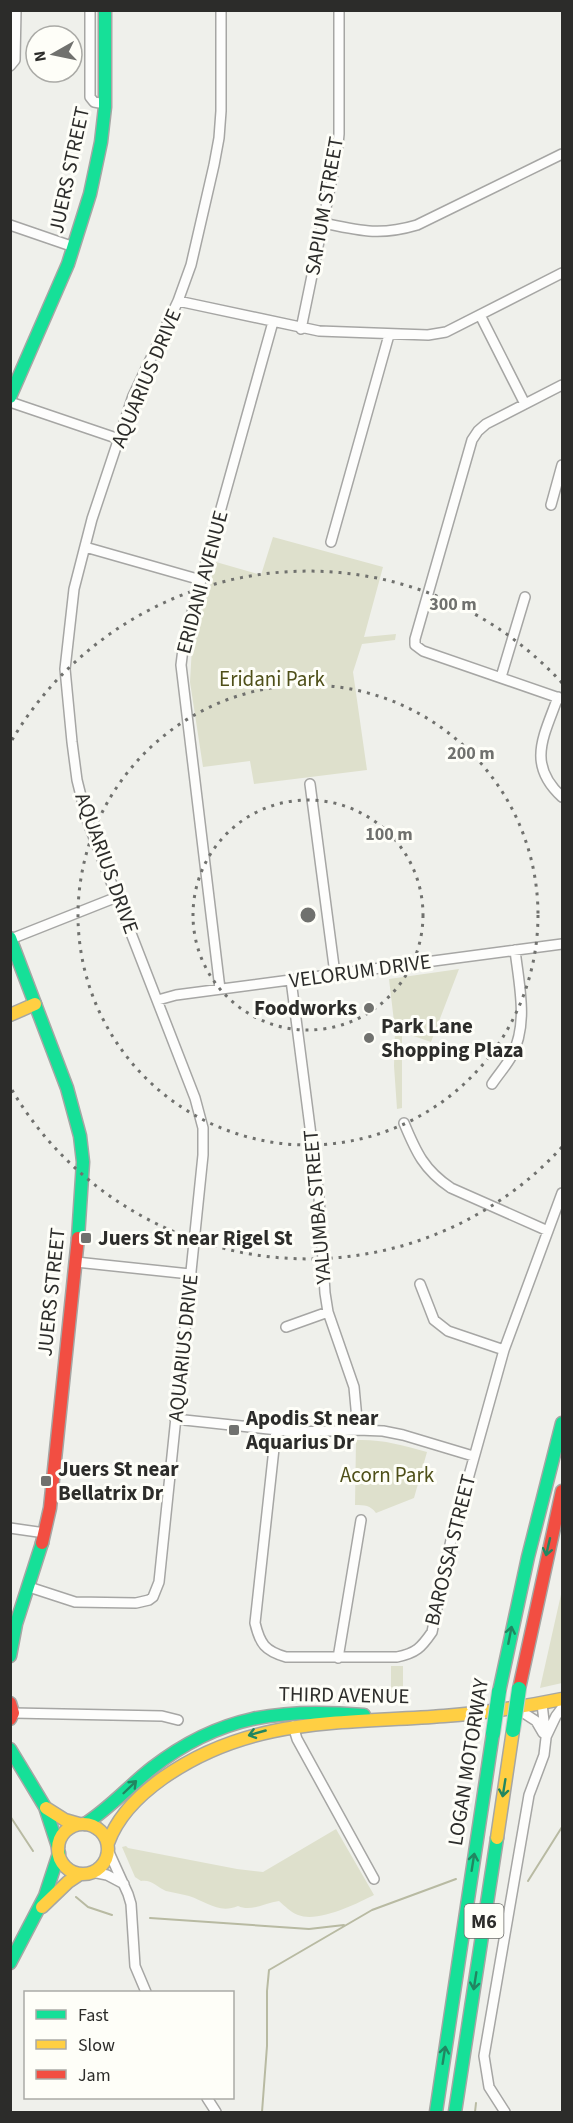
<svg xmlns="http://www.w3.org/2000/svg" width="573" height="2123" font-family="'Source Sans 3',sans-serif">
<style>
.green{fill:#dee0cc}
.lines{fill:none;stroke-linecap:round;stroke-linejoin:round}
.stream{stroke:#b8baa2;stroke-width:2}
.street-casing{stroke:#a6a6a4;stroke-width:12}
.fast-casing{stroke:#a6a6a4;stroke-width:15}
.slow-casing{stroke:#a6a6a4;stroke-width:15}
.jam-casing{stroke:#a6a6a4;stroke-width:15}
.street{stroke:#fdfdfc;stroke-width:9}
.fast{stroke:#16e098;stroke-width:12}
.slow{stroke:#ffcf43;stroke-width:12}
.jam{stroke:#f24e42;stroke-width:12}
.fast-bridge-casing{stroke:#cbcbc9;stroke-width:16;stroke-linecap:butt}
.fast-bridge{stroke:#16e098;stroke-width:14}
.oneway{stroke:#218661}
.ring{fill:none;stroke:#70716e;stroke-width:3;stroke-dasharray:3 6}
.poi-dot{fill:#70716e;stroke:#fefef8;stroke-width:2}
.labels{text-anchor:middle;stroke-width:6;stroke-linejoin:round;paint-order:stroke}
.shield{fill:#fefef8;stroke:#6b6b68;stroke-width:1.5}
.shield-label{font-size:20px;font-weight:bold;fill:#2c2c2a}
.street-label{font-size:21px;fill:#2c2c2a;stroke:#fefef8}
.park-label{font-size:21px;fill:#4e4f18;stroke:#fefef8}
.poi-label{font-size:21px;font-weight:bold;fill:#2c2c2a;stroke:#fefef8;text-anchor:start}
.centre{fill:#70716e;stroke:#fefef8;stroke-width:3}
.ring-label{font-size:18px;text-anchor:middle;font-weight:bold;fill:#70716e;stroke:#fefef8;stroke-width:6;stroke-linejoin:round;paint-order:stroke}
</style>
<rect width="100%" height="100%" fill="#eff0eb"/>
<path class="green" d="M273,537L383,567L364,637L396,634L395,640L362,644L353,672L367,770L254,784L250,761L203,767L190,682L192,647L216,562L261,575Z
M459,969L431,1042L402,1032V1108L397,1109L394,1066L395,1030L389,979Z
M356,1440C381,1439 403,1445 427,1452L414,1498L376,1513C370,1505 365,1505 355,1505Z
M562,1590V1683L540,1688Z
M391,1666H403V1701H391Z
M336,1829L374,1895C356,1904 318,1923 298,1915C290,1912 285,1906 279,1901C265,1903 251,1912 238,1906C219,1914 207,1902 189,1896C182,1894 174,1893 166,1891C157,1887 151,1879 141,1881L135,1877L122,1847L126,1846L128,1848L237,1869L263,1872Z"/>
<g class="lines">
<path class="stream" d="M10,1816L33,1851
M528,1881L562,1827
M76,1897L88,1907L112,1915
M150,1918L309,1929L344,1925
M262,2112L267,2046V1991L269,1970L372,1910L456,1879
M475,2112L476,2103"/>
<defs>
<path id="street" d="M90,10V97L94,102L105,104
M10,66L15,60L16,10
M323,223C361,231 380,236 417,225L562,154
M10,225L74,247
M178,301L319,331L428,335L446,332L562,273
M480,315L525,404
M301,329L337,154L339,134V10
M562,385L486,424L478,431L472,440L415,639V645L423,651L562,699
M10,402L119,439
M551,505L562,465
M331,542L389,335
M85,547L201,580
M501,677L525,597
M558,697C544,736 526,764 562,797
M310,784L335,974
M11,939L117,897
M291,980L319,1197L325,1293L328,1312L354,1387L358,1430
M220,989L181,665L184,641L273,322
M158,1000L176,995L562,944
M492,1084C498,1075 506,1066 511,1057C529,1025 519,985 515,950
M404,1123C416,1152 424,1170 451,1188L548,1231
M76,1262L190,1274
M420,1284L434,1320L448,1331L504,1350
M286,1327L328,1312
M175,1419L297,1432L358,1430L383,1431L403,1435L473,1456
M276,1430L255,1623C260,1644 265,1651 286,1657H397C416,1653 421,1648 432,1632L451,1540L504,1350L562,1193
M10,1528L45,1533
M29,1587L75,1602L136,1603L149,1600L153,1597L159,1582L203,1155V1128L195,1098L87,820L77,780L72,742L65,669L74,589L92,519L133,396L178,301L191,265L214,165L219,138L221,111V10
M338,1658L361,1520
M516,1708L536,1721L543,1733
M13,1713L162,1716L178,1720
M293,1726L297,1739L374,1879
M546,1737L556,1716L562,1708
M108,1850L128,1894L131,1904L135,1966L146,1992
M92,1872L107,1875L124,1884
M207,2098L216,2112
M505,2112L489,2087L484,2056L529,1795L544,1755L546,1738L542,1704"/>
<path id="fast" d="M10,397L68,264L90,194L101,142L105,107V10
M10,938L67,1088L80,1136L83,1162L78,1238
M10,1656L16,1624L42,1543
M499,1692L528,1557L562,1423
M10,1749L45,1807L58,1847
M85,1824C110,1808 129,1786 152,1768C220,1715 281,1708 364,1715
M10,1963L45,1896L59,1853
M436,2112L493,1733
M455,2112L497,1838"/>
<path id="slow" d="M10,1015L35,1004
M46,1808L65,1820L79,1824
M58 1849a25 25 0 1 1 50 0a25 25 0 1 1-50 0Z
M497,1838L513,1730
M108,1843C118,1815 139,1795 163,1778C251,1716 342,1724 444,1716C484,1713 523,1707 562,1699
M42,1907L68,1882L80,1874"/>
<path id="jam" d="M42,1543L50,1508L78,1238
M519,1689L562,1491
M10,1703L13,1713L10,1719"/>
</defs>
<use href="#street" class="street-casing"/>
<use href="#fast" class="fast-casing"/>
<use href="#slow" class="slow-casing"/>
<use href="#jam" class="jam-casing"/>
<use href="#street" class="street"/>
<use href="#fast" class="fast"/>
<use href="#slow" class="slow"/>
<use href="#jam" class="jam"/>
<defs>
<path id="fast-bridge" d="M513,1730L519,1689
M493,1733L499,1692"/>
</defs>
<use href="#fast-bridge" class="fast-bridge-casing"/>
<use href="#fast-bridge" class="fast-bridge"/>
</g>
<defs><path id="oneway-shaft" d="M-6 0H5M1.5-3L5.5 0L1.5 3" fill="none" stroke-width="1.6" stroke-linecap="round" stroke-linejoin="round" transform="scale(1.5)"/></defs>
<g class="oneway">
<use href="#oneway-shaft" transform="translate(548 1547) rotate(103)"/>
<use href="#oneway-shaft" transform="translate(510 1635) rotate(-79)"/>
<use href="#oneway-shaft" transform="translate(257 1733) rotate(164)"/>
<use href="#oneway-shaft" transform="translate(130 1787) rotate(-44)"/>
<use href="#oneway-shaft" transform="translate(504 1788) rotate(99)"/>
<use href="#oneway-shaft" transform="translate(473 1862) rotate(-81)"/>
<use href="#oneway-shaft" transform="translate(475 1981) rotate(99)"/>
<use href="#oneway-shaft" transform="translate(444 2055) rotate(-81)"/>
</g>
<g class="ring">
<circle cx="308" cy="915" r="115"/>
<circle cx="308" cy="915" r="230"/>
<path d="M562 1147A344 344 0 0 1 12 1090M12 740A344 344 0 0 1 562 683"/>
</g>
<g class="poi-dot">
<circle cx="369" cy="1008" r="6"/>
<circle cx="369" cy="1038" r="6"/>
<rect x="80" y="1232" width="12" height="12" rx="3"/>
<rect x="228" y="1424" width="12" height="12" rx="3"/>
<rect x="40" y="1475" width="12" height="12" rx="3"/>
</g>
<g class="labels">
<rect class="shield" x="464.5" y="1904" width="39" height="34" rx="4.5"/>
<g class="shield-label">
<text x="484" y="1928">M6</text>
</g>
<g class="street-label">
<text transform="translate(69 170) rotate(-78)" y="7">JUERS STREET</text>
<text transform="translate(324 206) rotate(-80)" y="7">SAPIUM STREET</text>
<text transform="translate(146 378) rotate(-67)" y="7">AQUARIUS DRIVE</text>
<text transform="translate(202 582) rotate(-75)" y="7">ERIDANI AVENUE</text>
<text transform="translate(107 863) rotate(70)" y="7">AQUARIUS DRIVE</text>
<text transform="translate(360 971) rotate(-8)" y="7">VELORUM DRIVE</text>
<text transform="translate(317 1207) rotate(-95)" y="7">YALUMBA STREET</text>
<text transform="translate(51 1292) rotate(-84)" y="7">JUERS STREET</text>
<text transform="translate(183 1348) rotate(-84)" y="7">AQUARIUS DRIVE</text>
<text transform="translate(450 1550) rotate(-76)" y="7">BAROSSA STREET</text>
<text transform="translate(344 1695) rotate(1)" y="7">THIRD AVENUE</text>
<text transform="translate(468 1762) rotate(-81)" y="7">LOGAN MOTORWAY</text>
</g>
<g class="park-label">
<text x="272" y="686">Eridani Park</text>
<text x="387" y="1482">Acorn Park</text>
</g>
<g class="poi-label">
<text x="357" y="1015" text-anchor="end">Foodworks</text>
<text x="381" y="1033">Park Lane<tspan x="381" dy="24">Shopping Plaza</tspan></text>
<text x="98" y="1245">Juers St near Rigel St</text>
<text x="246" y="1425">Apodis St near<tspan x="246" dy="24">Aquarius Dr</tspan></text>
<text x="58" y="1476">Juers St near<tspan x="58" dy="24">Bellatrix Dr</tspan></text>
</g>
</g>
<circle cx="308" cy="915" r="9" class="centre"/>
<g class="ring-label">
<text x="453" y="610">300 m</text>
<text x="471" y="759">200 m</text>
<text x="389" y="840">100 m</text>
</g>
<rect width="573" height="2123" fill="none" stroke="#2c2c2a" stroke-width="24"/>
<rect x="24" y="1991" width="210" height="108" fill="#fefef8" stroke="#aaaaa6" stroke-width="1.5"/>
<rect x="36" y="2010" width="30" height="9" fill="#16e098" stroke="#aaaaa6" stroke-width="1.5"/>
<text x="78" y="2021" font-size="18" fill="#2c2c2a">Fast</text>
<rect x="36" y="2040" width="30" height="9" fill="#ffcf43" stroke="#aaaaa6" stroke-width="1.5"/>
<text x="78" y="2051" font-size="18" fill="#2c2c2a">Slow</text>
<rect x="36" y="2070" width="30" height="9" fill="#f24e42" stroke="#aaaaa6" stroke-width="1.5"/>
<text x="78" y="2081" font-size="18" fill="#2c2c2a">Jam</text>
<g transform="translate(54 54) rotate(261)"><circle r="28" fill="#fefef8" stroke="#aaaaa6" stroke-width="1.5"/>
<path d="M0-4.5L10 22L0 15L-10 22Z" fill="#70716e"/>
<text y="-9" font-size="16" font-weight="bold" text-anchor="middle" fill="#2c2c2a">N</text>
</g>
</svg>
